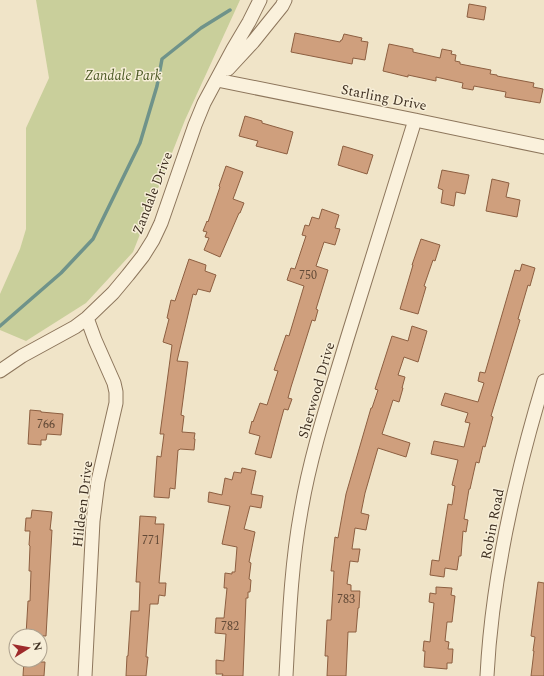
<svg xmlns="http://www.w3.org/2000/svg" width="544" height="676" font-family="Spectral,serif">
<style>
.green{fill:#c9cf9b}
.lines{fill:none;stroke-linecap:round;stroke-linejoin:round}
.stream{stroke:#6f938a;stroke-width:3.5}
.building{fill:#cf9f7d;stroke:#8d5f41}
.minor-casing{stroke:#8d765c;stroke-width:15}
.minor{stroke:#faf1dc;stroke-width:13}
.labels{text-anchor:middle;stroke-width:3;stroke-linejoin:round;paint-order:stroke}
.number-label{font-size:12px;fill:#624a37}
.park-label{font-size:14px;font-style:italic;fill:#4d5a26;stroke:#f7eed8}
.street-label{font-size:14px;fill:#3d2e20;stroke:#f7eed8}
</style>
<rect width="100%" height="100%" fill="#f0e4c8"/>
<path class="green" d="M36,0H240L185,120L133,252L86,303L26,341L0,330V294L20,249L26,229V128L49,78Z"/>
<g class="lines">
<path class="stream" d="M0,326L61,273L93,239L140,143L157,86L162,59L201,28L230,10"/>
</g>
<path class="building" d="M469,4L486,7L484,20L467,17Z
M295,33L340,42L341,40H342L344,34L362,38L361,41L368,42L365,60L353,58L352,64L291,52Z
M389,44L413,49V52L440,58L442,49L452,51L451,54L456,55L455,61L460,62V64L491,70L490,74L497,75V76L534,83L533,87L543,89L540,103L505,97L506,92L474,86L473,90L462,88L463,83L436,77V81L408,75V77L383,71Z
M245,116L262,121V123L293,132L287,154L256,146L258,141L239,136Z
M343,146L373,155L367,174L338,165Z
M226,166L243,172L233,199L244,203L240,213H239L220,257L204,250L209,238L205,237L207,232L203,231L207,221L208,222L220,187L219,186Z
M442,170L469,175L465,194L456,192L454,206L441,203L443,190L438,188Z
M492,179L509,183L506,197L520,200L517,217L486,211Z
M322,209L339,215L335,228L340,229L335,245L324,242L316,266L328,270L316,309L318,310L315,321L312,320L291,387L288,398L292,399L288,410L284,409L279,427L271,458L255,454L260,436L249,433L252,421L253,422L260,403L267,405L278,371L274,370L286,335L289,336L304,286L287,280L291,268L295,269L306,236L302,235L305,225L309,226L312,217L319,219Z
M421,239L440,245L435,261L433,260L424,286L426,287L418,314L400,309L413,265H412Z
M189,259L206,265L205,271L216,275L210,292L198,289L196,295L193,294L177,361L188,362L181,415L184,416L182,432L195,433L194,439H195L194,450L180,449L179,450H178L175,489L170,488L169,498L154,497L157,456L161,457L164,434H160L172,345L163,342L169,319L167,318L171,300L175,301Z
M522,264L535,268L530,286L528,285L518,319L520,320L491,416L493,417L485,447L483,446L479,463L476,462L470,489H469L464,519L468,520L466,532L463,531L461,556H459L457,570L445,568L444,577L430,575L432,560L439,561L448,504L452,505L455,486L452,485L458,460L431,454L434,441L464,447L470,423L465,422L468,413L441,405L445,393L478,402L484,383L478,381L480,372L485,373L515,270L520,271Z
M412,326L427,331L418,362L404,357L398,375L405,377L402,388H403L399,402L393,400L382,434L410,443L406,457L378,448L365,493L361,513L369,515L366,530L355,528L352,549H360L358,562L350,561L347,584L351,585V591H360L359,608H358L356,632H348L346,676H327L328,656H325L327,620H331L334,571H331L335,537L338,538L346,494L371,408H372L378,390L375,389L392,336L408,341Z
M30,410L41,411V412L63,414L61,435L47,434L46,440H41V445L28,444Z
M242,468L256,471L251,494L263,496L261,508L250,506L244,529L255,532L249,562L251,563L249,579L251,580L250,592H248V598H246L243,676H222L223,674H216V660L224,661L226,634L215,633L216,618H224L227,588H224L225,573L232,574V572H235L237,547L222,544L230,506L208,502L209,492L222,495L225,478L232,480L234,472L241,473Z
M32,510L52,512L50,530H52L46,636L26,635L28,601H30L31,571H29L30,546L29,545L30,531H25L26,518H31Z
M140,516L156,517L155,524H164L159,583H166L165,596L159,595L158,604H150L146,657H148L146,676H126L127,656H128L131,611H139L140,582H136Z
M538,582L544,583V676H531L534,651H533L535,637L531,636Z
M436,587L452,588L451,595L455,596L452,622H447L445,641L449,642L448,649H453L452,663H447V669L424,667L425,651H423L424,641L430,642L434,603L429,602L430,593L436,594Z
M24,660H41V662H45L44,676H23Z"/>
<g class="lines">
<defs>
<path id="minor" d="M228,69L253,42L282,6L285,0
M217,80L415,120L544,147
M0,371L22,356L75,327L87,318L113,293L128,275L143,256L153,240L161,223L195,125L204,103L233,49L249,22L260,0
M85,676L93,521L98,481L116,403V392L114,383L95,340L87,318
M286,676C289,621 291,566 301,511C311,452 330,396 347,339C370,266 392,193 415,120
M487,676C492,576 515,477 544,381"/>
</defs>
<use href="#minor" class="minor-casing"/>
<use href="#minor" class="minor"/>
</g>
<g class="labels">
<g class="number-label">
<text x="308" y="279">750</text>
<text x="46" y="428">766</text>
<text x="151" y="544">771</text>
<text x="346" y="603">783</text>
<text x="230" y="630">782</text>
</g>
<g class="park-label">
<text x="123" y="80">Zandale Park</text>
</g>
<g class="street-label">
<text transform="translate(384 97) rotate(11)" y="5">Starling Drive</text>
<text transform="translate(152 193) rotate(-69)" y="5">Zandale Drive</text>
<text transform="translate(316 390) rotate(-74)" y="5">Sherwood Drive</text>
<text transform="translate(82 504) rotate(-83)" y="5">Hildeen Drive</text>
<text transform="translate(492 524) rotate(-79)" y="5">Robin Road</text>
</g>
</g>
<g transform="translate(28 648) rotate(79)"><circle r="19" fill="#f7eed8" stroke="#ada18e"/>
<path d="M0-3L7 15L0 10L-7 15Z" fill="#9e2a2b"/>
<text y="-6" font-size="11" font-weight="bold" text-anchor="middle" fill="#3d2e20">N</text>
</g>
</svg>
